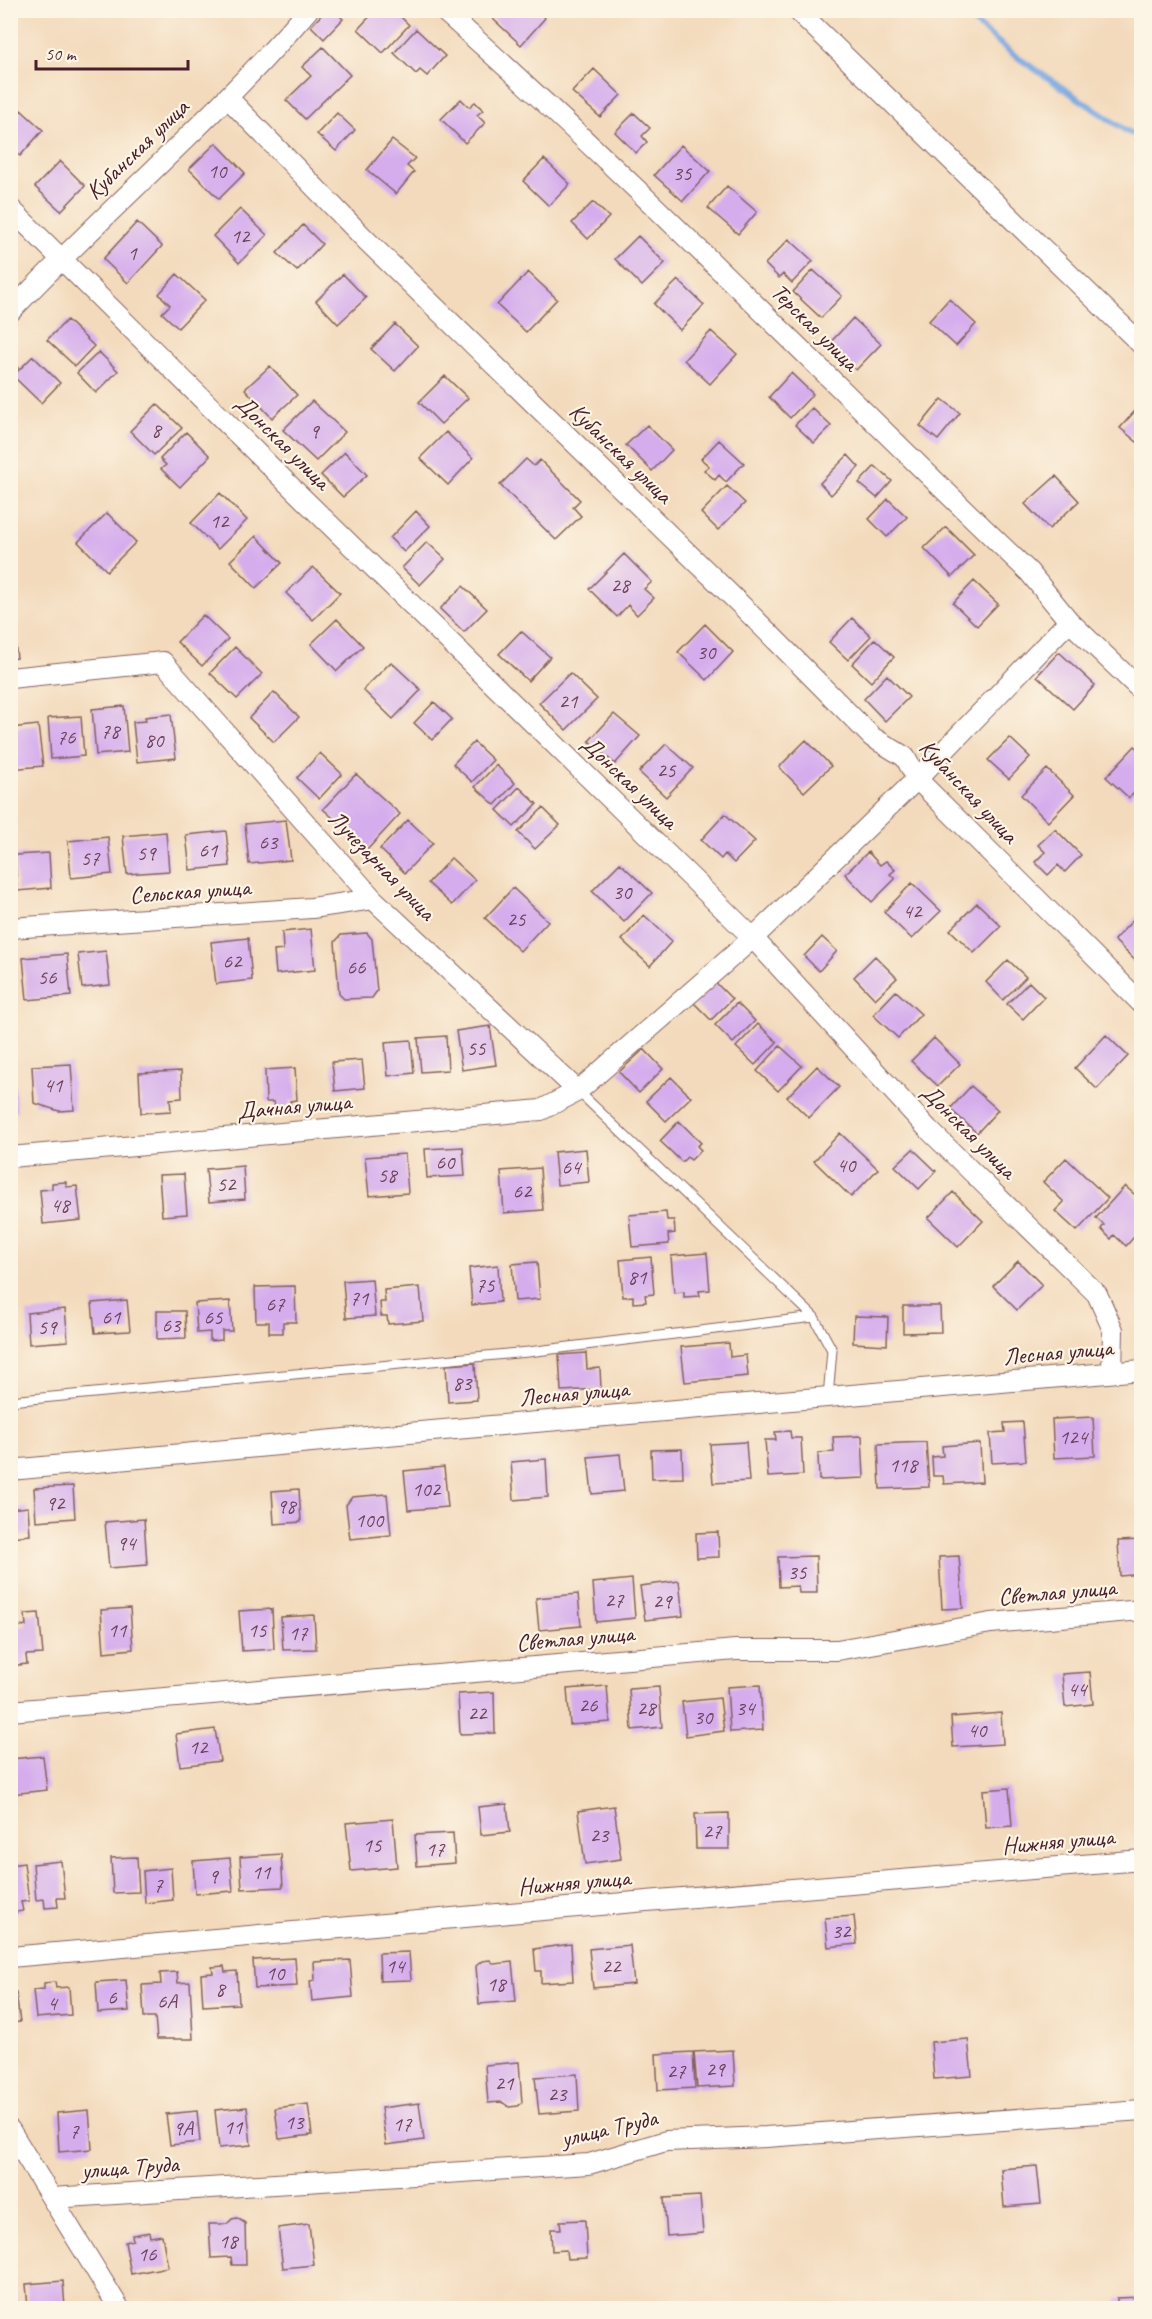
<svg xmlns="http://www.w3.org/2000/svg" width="1152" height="2319" font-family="Caveat,sans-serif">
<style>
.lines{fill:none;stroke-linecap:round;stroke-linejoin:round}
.stream{stroke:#77a6e0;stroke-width:6}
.building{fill:#d5aded}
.service-casing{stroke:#85605e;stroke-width:11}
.minor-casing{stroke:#85605e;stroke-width:22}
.service{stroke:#fff;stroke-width:9}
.minor{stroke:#fff;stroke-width:20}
.labels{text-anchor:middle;stroke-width:4.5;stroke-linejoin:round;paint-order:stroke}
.number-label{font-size:21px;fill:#6d425c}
.street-label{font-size:24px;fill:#4a1f2b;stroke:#fcf5e5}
</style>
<rect width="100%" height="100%" fill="#fcf5e5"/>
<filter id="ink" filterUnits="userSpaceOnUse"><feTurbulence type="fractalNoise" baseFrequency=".0167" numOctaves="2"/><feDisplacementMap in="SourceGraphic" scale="12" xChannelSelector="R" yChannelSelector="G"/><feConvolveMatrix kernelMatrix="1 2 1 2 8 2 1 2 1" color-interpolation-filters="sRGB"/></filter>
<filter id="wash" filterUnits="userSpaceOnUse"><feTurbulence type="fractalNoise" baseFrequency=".008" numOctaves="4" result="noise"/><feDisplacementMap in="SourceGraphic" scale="24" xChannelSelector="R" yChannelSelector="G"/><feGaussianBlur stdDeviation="1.35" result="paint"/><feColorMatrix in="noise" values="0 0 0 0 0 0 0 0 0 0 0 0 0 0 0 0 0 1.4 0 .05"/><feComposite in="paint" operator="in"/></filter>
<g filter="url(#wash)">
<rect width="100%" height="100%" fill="#f3dabc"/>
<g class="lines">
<path class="stream" d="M959,10L1014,55L1128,132L1142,136"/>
</g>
<g id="blocks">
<path class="building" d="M326,10H334L343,19L324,39L311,26Z
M376,10H394L409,25L383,53L358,29Z
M500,10H537L545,18L521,45L493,19Z
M416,29L445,56L427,76L420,70L416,74L394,53Z
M323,47L350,75L305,119L286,100L311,76L302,67Z
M594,69L621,95L600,117L572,92Z
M461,99L469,107L475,102L483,110L477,115L485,123L465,143L441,119Z
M21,110L43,130L20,156L10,148V122Z
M337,113L355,130L336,151L317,134Z
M634,113L650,128L642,136L647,142L636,153L615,132Z
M392,140L415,158L407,166L414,172L396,194L367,170Z
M216,143L245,173L219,199L189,169Z
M681,145L710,171L683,201L654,175Z
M544,159L570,184L549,206L523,181Z
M60,161L85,186L61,211L35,187Z
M727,186L757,212L738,234L708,208Z
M593,202L609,217L588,239L572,223Z
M240,209L267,235L239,263L213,236Z
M137,222L162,246L128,283L103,259Z
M303,225L322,244L297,271L277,253Z
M638,236L665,263L642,286L615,259Z
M789,239L813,261L792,283L783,274L779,278L765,264Z
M10,258L18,265L10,274Z
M813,270L842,296L821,318L793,292Z
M528,272L557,299L526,332L497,305Z
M177,274L205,300L178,328L162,313L170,305L159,294Z
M343,274L366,298L338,324L316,301Z
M678,280L704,305L680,330L654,304Z
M949,299L976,324L956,346L929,321Z
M853,318L881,344L856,370L828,345Z
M67,320L94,346L75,366L47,340Z
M395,324L418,346L395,371L371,349Z
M711,331L737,354L710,384L684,360Z
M99,352L118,371L96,393L77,373Z
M33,356L60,383L41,403L13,376Z
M10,360L18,368L10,376Z
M270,366L297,395L272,418L245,389Z
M791,373L813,394L790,418L769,397Z
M445,376L468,398L441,424L419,402Z
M942,399L960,413L938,440L920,426Z
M312,401L345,432L316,461L283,430Z
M1142,403V438L1137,442L1120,428Z
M157,404L182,428L154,455L130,431Z
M812,408L831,426L814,443L795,425Z
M647,425L672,450L652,471L626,445Z
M186,432L210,456L180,487L161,469L166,465L160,459Z
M446,432L473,458L448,485L420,458Z
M719,440L744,463L726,482L719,475L715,480L704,470L709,466L701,459Z
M345,452L367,475L343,497L321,475Z
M848,455L859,467L831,495L820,483Z
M526,459L534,466L540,460L580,500L573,507L581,516L556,540L500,485Z
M875,466L892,481L877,498L859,483Z
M1056,476L1079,501L1049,529L1025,504Z
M727,486L745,503L718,530L701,513Z
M220,493L247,520L218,549L191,523Z
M888,499L907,517L887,537L869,519Z
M416,511L430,526L404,552L390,538Z
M107,513L136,542L107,571L78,542Z
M946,527L974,555L952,577L924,548Z
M256,536L282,563L256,588L230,561Z
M427,542L445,559L420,585L402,568Z
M624,554L652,582L644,589L654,598L637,615L628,605L617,617L589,589Z
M313,567L340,593L313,620L286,593Z
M974,581L998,604L977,626L953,603Z
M463,586L487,609L464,632L440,609Z
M203,615L228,639L202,666L177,642Z
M852,618L871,636L848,660L829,642Z
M337,619L363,646L337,671L311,644Z
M705,624L733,652L707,680L678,652Z
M521,631L550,657L528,681L499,654Z
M10,634H14L17,658L10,659Z
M875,639L894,657L871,682L852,664Z
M235,647L262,674L237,699L210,673Z
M1059,652L1095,685L1073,709L1037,676Z
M391,662L421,690L393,719L363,690Z
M570,673L597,699L566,730L539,703Z
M887,675L909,697L885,721L864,699Z
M274,692L299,717L274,742L249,718Z
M434,702L452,719L432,740L414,723Z
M124,706L128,752L96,755L92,709Z
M171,714L176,758L137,762L133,722L146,721L145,717Z
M614,714L640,736L615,764L589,741Z
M81,716L84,756L51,759L48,718Z
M38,725L43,766L10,769V728Z
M1010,738L1030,757L1009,779L988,760Z
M806,740L831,766L804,792L779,767Z
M474,742L493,760L472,782L453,764Z
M666,744L693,768L666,797L639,772Z
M1135,746L1142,752V785L1129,798L1106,777Z
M320,753L342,774L319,799L297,778Z
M496,765L515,783L495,805L475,787Z
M1047,769L1074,795L1048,822L1021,795Z
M356,774L400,814L368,849L323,809Z
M519,787L537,804L514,827L497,810Z
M543,808L560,825L535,849L518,832Z
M725,814L755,841L734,863L725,854L721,859L701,840Z
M286,820L291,860L249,864L245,824Z
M408,820L433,843L405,873L380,849Z
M1055,829L1081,855L1065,872L1058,865L1048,875L1035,862L1045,852L1038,845Z
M226,831L230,866L190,870L186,835Z
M166,832L169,871L127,874L123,836Z
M108,837L112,874L71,878L68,841Z
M868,852L880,865L886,861L895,870L890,874L895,879L872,902L845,874Z
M49,853L51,888L17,891L15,855Z
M451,858L475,880L452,905L428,883Z
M620,863L652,893L624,922L592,891Z
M912,883L941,911L912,939L884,912Z
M513,888L548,921L520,951L485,918Z
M977,903L1001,926L974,953L950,930Z
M644,915L672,941L650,966L622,940Z
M1137,916L1142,920V967L1114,940Z
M311,929L315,970L276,974L274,951L283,950L282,932Z
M367,933L372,939L377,991L372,998L344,999L339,994L335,942L341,935Z
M822,937L837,951L819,971L804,956Z
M248,938L252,980L216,984L211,942Z
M106,951L110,985L82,988L78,954Z
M67,954L71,996L27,1000L23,958Z
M875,956L897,978L875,999L854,977Z
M1008,960L1026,977L1003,1000L986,982Z
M715,982L732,999L711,1020L694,1003Z
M1029,982L1044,997L1023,1019L1007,1004Z
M896,991L921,1014L898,1038L873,1015Z
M737,1003L755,1021L733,1043L715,1025Z
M758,1024L777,1042L755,1065L736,1047Z
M490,1026L496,1065L462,1070L456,1031Z
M1106,1035L1128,1056L1097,1089L1075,1068Z
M446,1036L448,1070L421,1072L418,1038Z
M934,1038L960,1064L938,1086L911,1061Z
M411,1040L414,1073L388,1076L385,1042Z
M780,1046L802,1066L778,1091L757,1071Z
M644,1049L663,1069L639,1093L619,1072Z
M362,1060L365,1088L335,1091L332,1062Z
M71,1064L74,1110L59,1111L34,1103L32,1066Z
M817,1066L839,1087L809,1118L787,1097Z
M295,1068L297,1100L290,1101L291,1107L275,1108L274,1102H266L265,1070Z
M181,1071L182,1098L170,1099L171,1111L141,1113L139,1073Z
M10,1076H14L17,1112L10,1113Z
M671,1077L691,1097L666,1121L646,1101Z
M971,1086L998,1110L977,1133L950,1109Z
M679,1121L701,1143L697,1146L701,1150L691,1160L687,1157L682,1162L660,1141Z
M840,1133L878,1169L851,1197L814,1161Z
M463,1147L465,1176L427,1178L425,1149Z
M586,1149L589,1182L557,1185L554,1152Z
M913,1149L936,1171L919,1189L895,1166Z
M405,1154L408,1193L369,1196L365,1157Z
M1066,1158L1108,1198L1077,1231L1055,1211L1064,1202L1043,1182Z
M243,1166L245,1199L209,1202L206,1169Z
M540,1168L543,1210L504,1213L501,1171Z
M184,1174L187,1214L162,1216L159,1175Z
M66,1182V1187L77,1186L81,1220L43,1224L40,1190L52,1189V1183Z
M1125,1186L1142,1201V1228L1126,1246L1114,1235L1111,1239L1101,1229L1104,1225L1096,1218Z
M953,1192L983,1221L958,1247L928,1218Z
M666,1212L667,1220H674L675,1233L668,1234L669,1244L632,1247L629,1215Z
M707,1253L710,1290L699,1291L700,1296L684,1297V1292L674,1293L671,1256Z
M651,1257L654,1294L645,1295L646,1302L633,1303V1296L623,1297L620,1260Z
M1018,1261L1042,1285L1017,1310L993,1286Z
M537,1262L540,1299L515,1301L512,1264Z
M498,1265L500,1302L472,1305L469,1268Z
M372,1279L375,1316L346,1318L343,1281Z
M295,1286L296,1322H283V1333H269V1322H256L255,1287Z
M420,1287L423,1321L388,1324L387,1316H381L380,1302H385L384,1290Z
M127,1300L130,1331L95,1333L92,1303Z
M230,1301L232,1331H222V1340L210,1341V1332L197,1333L195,1303Z
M903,1306H940L941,1332L903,1333Z
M65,1309L68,1341L29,1344L27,1313Z
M157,1311H185L186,1338L157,1339Z
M854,1316L888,1317L887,1345L853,1343Z
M729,1343L730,1357L746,1355L748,1376L685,1382L681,1347Z
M586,1353L587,1369L600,1368L601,1389L561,1391L559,1355Z
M475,1363L477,1400L448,1402L446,1365Z
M1093,1417L1095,1456L1054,1458L1052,1419Z
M1023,1422L1026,1461L992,1463L990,1433L1005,1432L1004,1423Z
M790,1431L791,1438H801L803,1475L768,1477L765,1440H776L775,1432Z
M862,1436L864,1478L819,1480L818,1453L834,1452L833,1437Z
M746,1442L749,1481L713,1483L710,1444Z
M926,1442L929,1487L880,1489L878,1444Z
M980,1443L982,1482L944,1484L943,1476H933L932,1457L943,1456L942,1446Z
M682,1449L683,1478L652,1479L651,1450Z
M620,1454L624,1491L592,1494L588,1457Z
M546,1459L548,1497L514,1500L511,1462Z
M444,1467L448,1507L408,1510L404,1471Z
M73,1486L75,1518L36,1521L34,1488Z
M299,1489L301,1522L274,1524L272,1491Z
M387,1494L391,1535L350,1539L346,1505L352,1497Z
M28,1507L30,1535L10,1537V1509Z
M144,1519L147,1565L109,1568L105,1522Z
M718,1532L719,1557L697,1558L696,1533Z
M1142,1540V1574L1120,1576L1118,1541Z
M816,1556L817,1593H799L798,1586L779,1587L778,1557Z
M959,1556L963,1608L942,1609L939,1557Z
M632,1579L635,1618L596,1622L593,1583Z
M679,1581L683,1616L645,1620L640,1586Z
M578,1594L581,1626L539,1630L536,1598Z
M130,1608L133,1649L104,1652L101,1610Z
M272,1609L274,1649L242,1651L239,1611Z
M39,1613L43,1654L26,1655L27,1664L10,1666V1627L26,1626L25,1614Z
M314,1615L316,1649L283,1650L281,1617Z
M1090,1672L1093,1704L1065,1707L1062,1674Z
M760,1685L763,1730L730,1732L727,1687Z
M607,1686L610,1722L570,1725L567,1689Z
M659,1687L662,1727L632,1730L629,1689Z
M494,1692L495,1733L460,1734L458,1694Z
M720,1698L724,1731L686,1736L682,1702Z
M1001,1713L1003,1744L953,1747L951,1717Z
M215,1729L220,1761L180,1766L176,1734Z
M43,1756L47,1790L11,1794L10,1759Z
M1009,1788L1012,1826L986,1828L983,1790Z
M507,1804L510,1832L481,1835L478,1807Z
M614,1806L621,1859L585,1864L578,1811Z
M729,1813V1849H696L695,1814Z
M393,1819L397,1867L351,1871L346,1823Z
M453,1833L455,1863L417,1866L415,1835Z
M281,1854L283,1887L242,1889L240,1857Z
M137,1857L139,1892L113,1893L111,1858Z
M230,1858L233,1891L195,1894L193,1861Z
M61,1861L65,1898H57L58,1907L45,1908L44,1899L36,1900L33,1864Z
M24,1863L29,1901L21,1902L23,1911L10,1913V1865Z
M171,1868L173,1900L145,1903L143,1871Z
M854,1916L857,1944L828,1947L825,1918Z
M571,1944L573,1981L541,1983V1971H536L534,1949Z
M630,1945L634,1984L593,1988L589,1949Z
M409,1952L411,1980L380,1981L379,1953Z
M295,1958L297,1986L255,1988L253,1960Z
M350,1960L353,1997L312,2001L310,1981L315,1980L314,1962Z
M490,1960L494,1964L512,1962L516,2001L479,2004L476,1966L482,1961Z
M224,1966L225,1972L237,1971L239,2004L203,2006L201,1974L213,1973L212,1967Z
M177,1972L178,1983L190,1982L193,2039H157L155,2017H144L142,1985L161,1984L160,1973Z
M126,1980L129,2011L98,2013L96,1982Z
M55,1982L56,1988L69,1987L71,2015L36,2018L33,1990L44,1989V1983Z
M10,1993H16L20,2022L10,2023Z
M968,2039L972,2076L934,2079L931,2042Z
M733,2050L735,2086L697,2088L694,2052Z
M693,2052L695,2088L658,2090L656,2054Z
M519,2062L522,2103L518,2106L509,2107L502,2102L488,2103L485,2065Z
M577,2074L579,2111L539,2114L535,2077Z
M419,2103L424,2140L386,2145L381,2108Z
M308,2104L312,2135L279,2139L275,2108Z
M247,2107L251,2145L219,2148L215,2110Z
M89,2110L92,2149L59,2152L57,2113Z
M197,2111L200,2142L170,2145L166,2114Z
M1037,2166L1041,2204L1004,2207L1001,2169Z
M700,2196L703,2233L667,2236L664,2198Z
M237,2218L245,2223L246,2265H232L231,2257L211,2258L209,2224H227L232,2219Z
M585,2220L587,2258L567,2259L566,2250L552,2251L551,2229H561L560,2221Z
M309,2224L314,2265L283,2268L278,2228Z
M149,2232L150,2237L162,2235L168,2267L131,2274L125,2242L133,2240L132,2235Z
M63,2281L65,2308H28L26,2284Z
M15,2282L17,2308H10V2283Z
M1142,2297V2308H1117V2298Z"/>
</g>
</g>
<g filter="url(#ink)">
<use href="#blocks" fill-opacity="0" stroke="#85605e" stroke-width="1.5"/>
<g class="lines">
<defs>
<path id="service" d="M578,1091L814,1317L832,1350L828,1397
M10,1401L528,1352L814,1317"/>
<path id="minor" d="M443,10C646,190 833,385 1029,572L1069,621L1142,691
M797,10L1142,345
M228,98L366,240L740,604L872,737L905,757L917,779L1142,1004
M10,208L281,477L753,938L928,1129L1097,1294L1113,1330L1112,1372
M10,312C107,209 216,118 308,10
M10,678L163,662L373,899L578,1091
M10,928L312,908L373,899
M10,1157L541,1110L578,1091L753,938L917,779L1069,621
M10,1470L420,1432L1142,1370
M10,1711L736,1650H837L991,1623L1142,1610
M10,1957L658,1900L1142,1860
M10,2130L119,2308
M52,2198L589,2164L666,2141L766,2137L1142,2110"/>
</defs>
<use href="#service" class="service-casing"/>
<use href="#minor" class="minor-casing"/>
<use href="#service" class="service"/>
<use href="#minor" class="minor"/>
</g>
</g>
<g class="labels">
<g class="number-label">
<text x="217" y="178">10</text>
<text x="682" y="180">35</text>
<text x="240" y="243">12</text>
<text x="132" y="260">1</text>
<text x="156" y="437">8</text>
<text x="314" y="438">9</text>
<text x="219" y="528">12</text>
<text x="620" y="592">28</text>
<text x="706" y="659">30</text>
<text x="568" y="708">21</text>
<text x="110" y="738">78</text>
<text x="66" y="744">76</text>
<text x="154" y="747">80</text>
<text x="666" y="777">25</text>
<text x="268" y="849">63</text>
<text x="208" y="857">61</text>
<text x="146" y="860">59</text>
<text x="90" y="865">57</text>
<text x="622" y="899">30</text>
<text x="912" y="918">42</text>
<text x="516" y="926">25</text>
<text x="232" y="968">62</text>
<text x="356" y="974">66</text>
<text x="47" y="984">56</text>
<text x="476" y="1055">55</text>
<text x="53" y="1092">41</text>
<text x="445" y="1169">60</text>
<text x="846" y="1172">40</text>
<text x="571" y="1174">64</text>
<text x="387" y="1182">58</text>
<text x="226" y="1191">52</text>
<text x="522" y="1198">62</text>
<text x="60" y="1212">48</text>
<text x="637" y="1284">81</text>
<text x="485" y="1292">75</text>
<text x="359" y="1305">71</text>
<text x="275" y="1311">67</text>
<text x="111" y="1324">61</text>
<text x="213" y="1324">65</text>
<text x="171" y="1332">63</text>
<text x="47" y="1334">59</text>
<text x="462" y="1390">83</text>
<text x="1073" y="1444">124</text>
<text x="903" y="1472">118</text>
<text x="426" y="1496">102</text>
<text x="55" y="1510">92</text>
<text x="286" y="1513">98</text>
<text x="369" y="1527">100</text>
<text x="126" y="1550">94</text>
<text x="797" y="1579">35</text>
<text x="614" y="1607">27</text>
<text x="662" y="1608">29</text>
<text x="117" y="1637">11</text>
<text x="257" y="1637">15</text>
<text x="298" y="1640">17</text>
<text x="1077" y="1696">44</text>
<text x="588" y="1712">26</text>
<text x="646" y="1715">28</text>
<text x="745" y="1715">34</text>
<text x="477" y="1720">22</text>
<text x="703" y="1724">30</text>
<text x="977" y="1737">40</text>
<text x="198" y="1754">12</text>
<text x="712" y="1838">27</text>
<text x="599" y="1842">23</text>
<text x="372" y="1852">15</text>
<text x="435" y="1856">17</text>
<text x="261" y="1879">11</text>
<text x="213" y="1883">9</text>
<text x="158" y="1892">7</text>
<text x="841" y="1938">32</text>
<text x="395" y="1973">14</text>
<text x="611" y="1973">22</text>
<text x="275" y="1980">10</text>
<text x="496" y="1991">18</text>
<text x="220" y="1996">8</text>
<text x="112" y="2004">6</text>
<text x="167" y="2008">6А</text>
<text x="52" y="2010">4</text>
<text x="715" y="2076">29</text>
<text x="676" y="2078">27</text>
<text x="504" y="2090">21</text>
<text x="557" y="2101">23</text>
<text x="294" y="2129">13</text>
<text x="402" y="2131">17</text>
<text x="233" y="2134">11</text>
<text x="183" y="2135">9А</text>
<text x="74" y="2138">7</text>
<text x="228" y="2248">18</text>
<text x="147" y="2261">16</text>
</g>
<g class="street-label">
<text transform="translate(137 149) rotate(-44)" y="8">Кубанская улица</text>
<text transform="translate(815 327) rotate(45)" y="8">Терская улица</text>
<text transform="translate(283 442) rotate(45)" y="8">Донская улица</text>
<text transform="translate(621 453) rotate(44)" y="8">Кубанская улица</text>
<text transform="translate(630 782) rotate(44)" y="8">Донская улица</text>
<text transform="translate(969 791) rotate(47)" y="8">Кубанская улица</text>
<text transform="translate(382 865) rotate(46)" y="8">Лучезарная улица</text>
<text transform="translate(190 891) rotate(-4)" y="8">Сельская улица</text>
<text transform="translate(294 1106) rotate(-5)" y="8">Дачная улица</text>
<text transform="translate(969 1131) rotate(45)" y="8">Донская улица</text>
<text transform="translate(1058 1352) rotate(-5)" y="8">Лесная улица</text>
<text transform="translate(574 1393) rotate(-5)" y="8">Лесная улица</text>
<text transform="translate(1057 1592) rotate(-5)" y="8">Светлая улица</text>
<text transform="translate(575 1638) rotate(-5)" y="8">Светлая улица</text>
<text transform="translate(1058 1841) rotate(-5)" y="8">Нижняя улица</text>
<text transform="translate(574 1882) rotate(-5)" y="8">Нижняя улица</text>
<text transform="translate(609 2128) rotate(-13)" y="8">улица Труда</text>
<text transform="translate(130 2167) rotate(-4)" y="8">улица Труда</text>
</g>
</g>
<rect width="1152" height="2319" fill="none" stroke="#fcf5e5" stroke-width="36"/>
<path d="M36 60v9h152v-9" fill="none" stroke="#4a1f2b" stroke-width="3"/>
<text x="45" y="60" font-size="18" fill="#4a1f2b" stroke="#fcf5e5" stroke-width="4.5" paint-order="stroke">50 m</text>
</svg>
